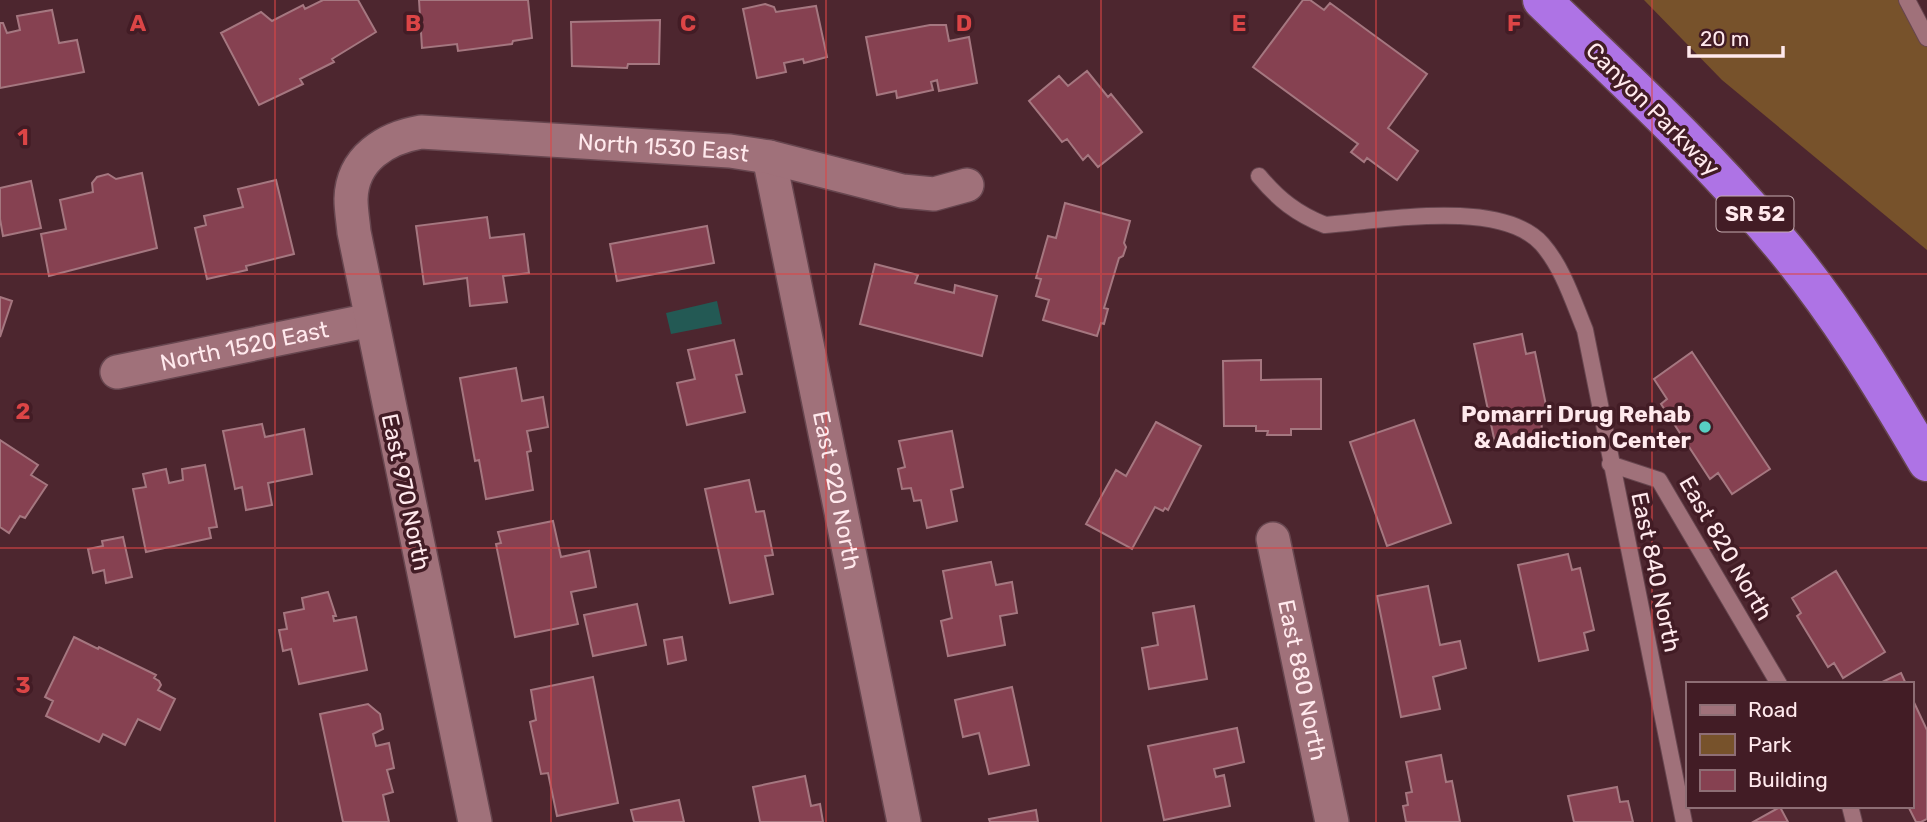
<svg xmlns="http://www.w3.org/2000/svg" width="1927" height="822" font-family="Rubik,sans-serif">
<style>
.green{fill:#77522b}
.water{fill:#235954}
.building{fill:#864151;stroke:#a57780;stroke-width:2}
.lines{fill:none;stroke-linecap:round;stroke-linejoin:round}
.lane-casing{stroke:#67464f;stroke-width:18}
.street-casing{stroke:#67464f;stroke-width:36}
.highway-casing{stroke:#67464f;stroke-width:41}
.lane{stroke:#a0717a;stroke-width:16}
.street{stroke:#a0717a;stroke-width:33}
.highway{stroke:#ae73e5;stroke-width:38}
.grid{fill:none;stroke:#dc4546;stroke-width:2;stroke-opacity:0.55}
.poi-dot{fill:#57cec2;stroke:#421c25;stroke-width:2.5}
.labels{text-anchor:middle;stroke-width:7;stroke-linejoin:round;paint-order:stroke}
.shield{fill:#421c25;stroke:#c6acb1;stroke-width:2}
.shield-label{font-size:21px;font-weight:bold;fill:#ffe9ed}
.street-label{font-size:23px;fill:#ffe9ed;stroke:#421c25}
.poi-label{font-size:23px;font-weight:bold;fill:#ffe9ed;stroke:#421c25;text-anchor:end}
.grid-label{font-size:23px;text-anchor:middle;font-weight:bold;fill:#dc4546;stroke:#421c25;stroke-width:7;stroke-linejoin:round;paint-order:stroke}
</style>
<rect width="100%" height="100%" fill="#4d262f"/>
<path class="green" d="M1644,0H1903L1927,47V250L1722,80Z"/>
<path class="water" d="M717,301L722,324L671,334L666,313Z"/>
<path class="building" d="M323,0H358L376,32L332,59L334,62L300,79L303,84L259,105L221,33L261,12L272,21L303,5L305,9Z
M419,0H528L532,38L513,41L512,44L458,51L457,44L422,48Z
M1303,0H1310L1324,10L1330,3L1427,74L1388,128L1418,151L1397,180L1367,158L1364,162L1351,152L1358,144L1253,67Z
M765,4L774,7L776,12L816,6L827,57L804,63L803,59L784,63L786,72L757,78L743,9Z
M52,10L59,43L77,40L84,72L0,88V23H3L7,33L20,30L17,16Z
M660,20L659,64H628L627,68L572,66L571,22Z
M930,25H946L949,41L969,37L977,83L939,91L937,80L931,82L933,90L897,98L896,91L877,95L866,37Z
M1087,71L1108,97L1111,94L1142,132L1098,167L1088,155L1083,160L1067,139L1062,142L1029,101L1059,76L1068,86Z
M142,173L157,248L49,276L41,234L66,229L60,200L93,192L92,183L97,177L108,174L116,179Z
M276,180L294,254L246,266L247,270L207,279L195,228L206,225L204,216L243,207L238,189Z
M31,181L41,228L3,236L0,219V188Z
M1065,203L1130,221L1124,243L1126,247L1123,256L1119,258L1104,308L1108,309L1104,324L1101,323L1097,336L1043,320L1049,300L1036,296L1041,279L1036,278L1048,236L1056,238Z
M487,217L490,238L524,234L529,273L503,276L507,302L470,306L467,278L424,284L416,226Z
M707,226L714,263L617,281L610,244Z
M875,264L918,275L915,283L954,293L955,285L997,296L982,356L860,324Z
M0,297L12,301L0,337Z
M1522,334L1526,354L1535,352L1548,415L1540,417L1543,434L1495,443L1474,344Z
M734,340L742,374L736,375L745,412L687,425L677,383L695,379L688,350Z
M1692,352L1770,469L1732,494L1718,473L1710,479L1661,404L1667,399L1654,379Z
M1261,360V380L1321,379V429H1291V435H1267L1268,431H1256V426H1224L1223,361Z
M516,368L522,401L543,397L548,427L527,431L531,451L527,452L533,490L486,499L479,460L475,461L460,378Z
M1414,420L1451,523L1387,546L1350,442Z
M1156,422L1201,446L1168,510L1165,508L1163,511L1155,507L1132,549L1086,524L1116,470L1126,476Z
M262,424L265,437L304,429L312,474L268,483L272,505L246,510L242,487L235,489L223,431Z
M952,431L963,487L951,490L957,521L927,528L921,500L914,501L911,488L902,489L898,469L905,467L899,441Z
M0,440L38,465L31,475L47,485L25,518L20,516L9,533L0,527Z
M205,465L217,527L209,528L211,538L146,552L133,489L146,487L143,474L166,469L169,483L183,480L182,469Z
M749,480L756,512L764,511L773,555L765,556L773,594L730,603L705,489Z
M553,521L561,557L589,551L596,587L571,592L578,624L515,637L496,544L501,543L498,532Z
M123,537L132,577L106,583L104,570L93,573L88,549L103,546L102,541Z
M1568,554L1572,570L1580,568L1594,630L1584,633L1588,650L1539,661L1518,565Z
M991,562L996,585L1012,582L1017,613L1000,616L1005,645L948,656L941,621L952,618L943,571Z
M1836,571L1885,652L1843,678L1834,663L1828,667L1797,616L1801,613L1792,598Z
M1428,586L1440,645L1460,641L1466,668L1433,677L1440,709L1401,717L1377,596Z
M328,592L336,616H333L334,621L356,617L367,670L299,684L291,649L283,651L279,630L287,629L284,613L304,609L302,598Z
M637,604L646,645L593,656L584,615Z
M1194,606L1207,679L1149,689L1142,648L1158,645L1153,613Z
M74,637L98,649L99,647L156,675L154,678L159,681L161,685L158,690L175,699L160,730L138,719L125,745L103,734L99,742L46,716L53,701L45,697Z
M682,637L686,660L668,664L664,640Z
M1901,673L1906,684H1878Z
M593,677L618,803L557,816L548,773L541,774L530,722L536,720L531,690Z
M1012,687L1029,765L989,774L979,733L963,737L955,700Z
M1911,696L1927,730V819L1921,822H1916L1908,806H1911Z
M368,704L380,714L383,729L373,734L376,746L389,743L394,768L387,770L393,792L383,795L389,822H343L320,714Z
M1237,728L1244,762L1214,769L1216,777L1224,775L1230,806L1164,820L1148,746Z
M1441,755L1446,782L1452,781L1460,822H1406L1403,806L1408,805L1406,793L1412,792L1406,762Z
M805,776L811,806L820,804L823,822H760L753,787Z
M1617,787L1620,802L1628,801L1633,822H1574L1568,796Z
M679,800L684,822H634L631,810Z
M1780,807L1788,822H1753Z
M1036,810L1038,822H990L989,819Z"/>
<g class="lines">
<defs>
<path id="lane" d="M1907,0L1927,38
M1259,176C1278,199 1297,214 1325,225C1381,221 1501,198 1542,244C1563,268 1573,301 1585,330L1684,822
M1610,464L1659,480L1779,684
M1850,806L1854,822"/>
<g id="street">
<path id="s1" d="M769,157L904,822"/>
<path id="s2" d="M117,372L371,320"/>
<path id="s3" d="M1273,539L1332,822"/>
<path id="s4" d="M475,822L354,232C353,221 351,210 351,199C352,158 386,138 421,132L730,151L769,157L902,191L934,194L967,185"/>
</g>
<path id="highway" d="M1542,0C1622,77 1705,153 1776,238C1834,306 1882,385 1927,462"/>
</defs>
<use href="#lane" class="lane-casing"/>
<use href="#street" class="street-casing"/>
<use href="#highway" class="highway-casing"/>
<use href="#lane" class="lane"/>
<use href="#street" class="street"/>
<use href="#highway" class="highway"/>
</g>
<path class="grid" d="M275,0V822M551,0V822M826,0V822M1101,0V822M1376,0V822M1652,0V822M0,274H1927M0,548H1927"/>
<circle class="poi-dot" cx="1705" cy="427" r="7"/>
<g class="labels">
<rect class="shield" x="1716.5" y="196.5" width="77" height="35" rx="5"/>
<g class="shield-label">
<text x="1755" y="221">SR 52</text>
</g>
<g class="street-label">
<text transform="translate(1653 109) rotate(45)" y="8">Canyon Parkway</text>
<text dy="8" stroke="none"><textPath href="#s4" startOffset="984">North 1530 East</textPath></text>
<text dy="8" stroke="none"><textPath href="#s2" startOffset="130">North 1520 East</textPath></text>
<text dy="8" stroke="none"><textPath href="#s1" startOffset="340">East 920 North</textPath></text>
<text transform="translate(406 492) rotate(78)" y="8">East 970 North</text>
<text transform="translate(1726 548) rotate(60)" y="8">East 820 North</text>
<text transform="translate(1656 572) rotate(78)" y="8">East 840 North</text>
<text dy="8" stroke="none"><textPath href="#s3" startOffset="144">East 880 North</textPath></text>
</g>
<g class="poi-label">
<text x="1691" y="422">Pomarri Drug Rehab<tspan x="1691" dy="26">&amp; Addiction Center</tspan></text>
</g>
</g>
<g class="grid-label">
<text x="138" y="31">A</text>
<text x="413" y="31">B</text>
<text x="688" y="31">C</text>
<text x="964" y="31">D</text>
<text x="1239" y="31">E</text>
<text x="1514" y="31">F</text>
<text x="23" y="145">1</text>
<text x="23" y="419">2</text>
<text x="23" y="693">3</text>
</g>
<rect x="1686" y="682" width="228" height="126" fill="#421c25" stroke="#8e6e75" stroke-width="2"/>
<rect x="1700" y="705" width="35" height="10" fill="#a0717a" stroke="#8e6e75" stroke-width="2"/>
<text x="1748" y="717" font-size="21" fill="#ffe9ed">Road</text>
<rect x="1700" y="734" width="35" height="21" fill="#77522b" stroke="#8e6e75" stroke-width="2"/>
<text x="1748" y="752" font-size="21" fill="#ffe9ed">Park</text>
<rect x="1700" y="770" width="35" height="21" fill="#864151" stroke="#8e6e75" stroke-width="2"/>
<text x="1748" y="787" font-size="21" fill="#ffe9ed">Building</text>
<path d="M1689 46v10h94v-10" fill="none" stroke="#ffe9ed" stroke-width="3.5"/>
<text x="1700" y="46" font-size="21" fill="#ffe9ed" stroke="#421c25" stroke-width="5" paint-order="stroke">20 m</text>
</svg>
